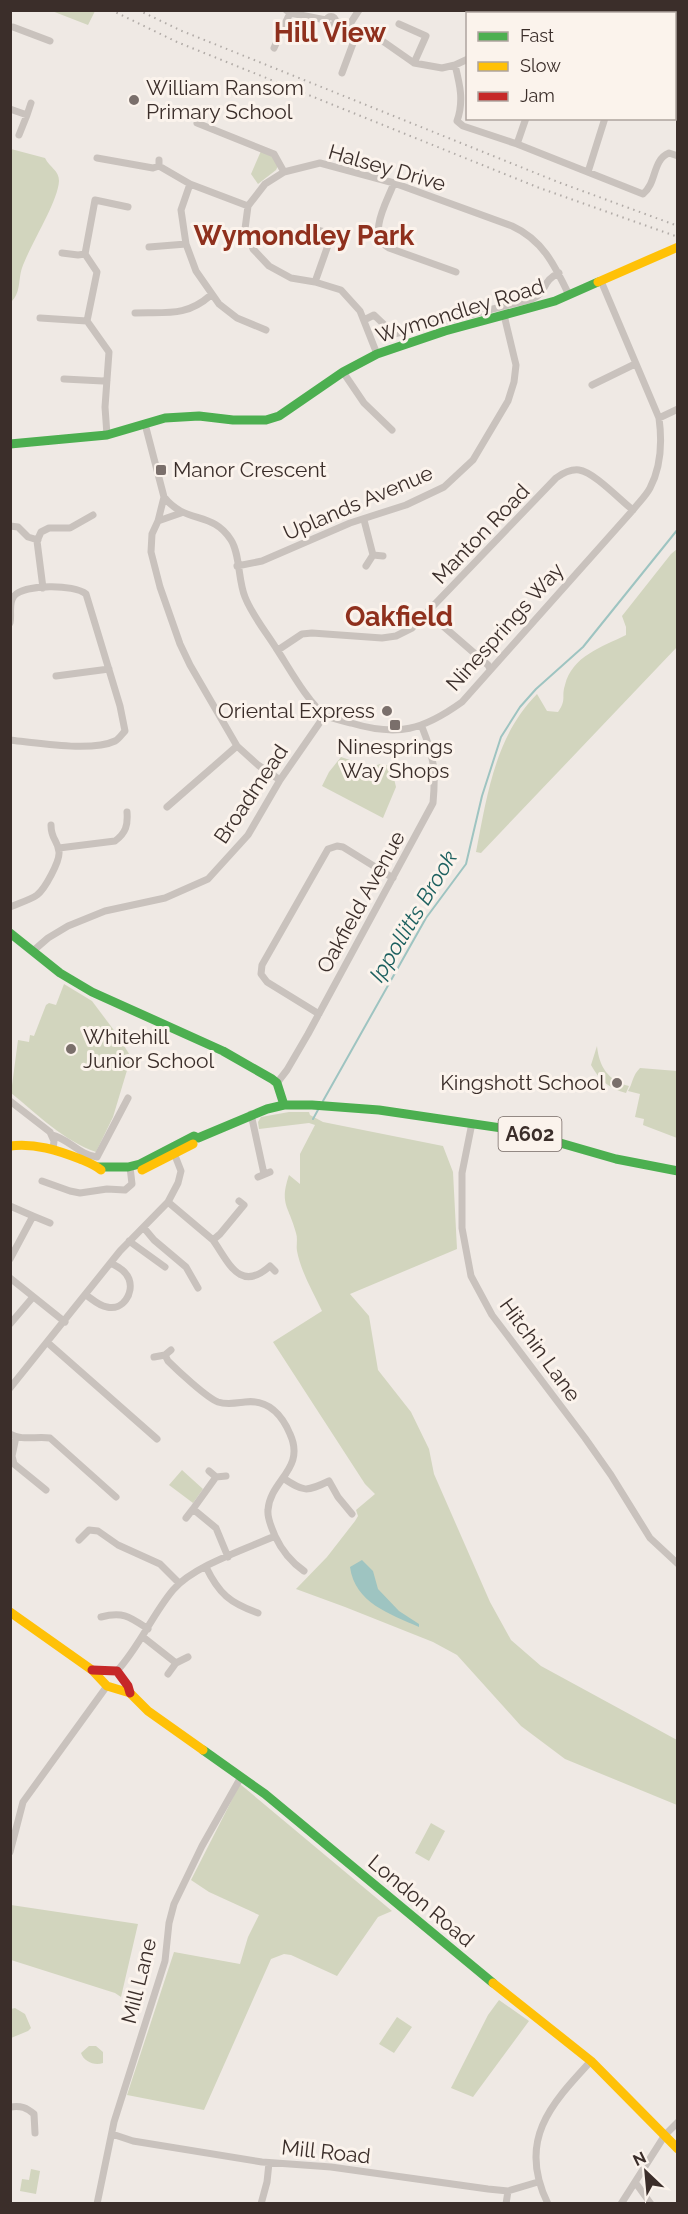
<svg xmlns="http://www.w3.org/2000/svg" width="688" height="2214" font-family="Raleway,sans-serif">
<style>
.green{fill:#d2d5be}
.water{fill:#9ec4c1}
.lines{fill:none;stroke-linecap:round;stroke-linejoin:round}
.stream{stroke:#9ec4c1;stroke-width:2}
.street{stroke:#c9c2bd;stroke-width:7}
.fast{stroke:#4caf50;stroke-width:9}
.slow{stroke:#ffc107;stroke-width:9}
.jam{stroke:#c62828;stroke-width:9}
.rail{stroke:#b1aba7;stroke-width:2;stroke-dasharray:1.5 4.5;stroke-linecap:butt}
.poi-dot{fill:#7a6f6b;stroke:#fbf3ec;stroke-width:2}
.labels{text-anchor:middle;stroke-width:6;stroke-linejoin:round;paint-order:stroke}
.shield{fill:#fbf3ec;stroke:#756964;stroke-width:1.5}
.shield-label{font-size:20px;font-weight:bold;fill:#3b2e2a}
.poi-label{font-size:21px;fill:#3b2e2a;stroke:#fbf3ec;text-anchor:start}
.street-label{font-size:21px;fill:#3b2e2a;stroke:#fbf3ec}
.water-label{font-size:22px;font-style:italic;fill:#1c605f;stroke:#fbf3ec}
.district-label{font-size:27px;font-weight:bold;fill:#8f301d;stroke:#fbf3ec}
</style>
<rect width="100%" height="100%" fill="#efe9e4"/>
<path class="green" d="M52,11H95L88,25Z
M11,149L45,158C50,168 59,170 59,181C58,202 30,245 22,268C18,280 21,293 11,302Z
M261,151L272,155L278,166L276,170L258,184L251,174Z
M677,549V647L481,853L476,852C487,796 495,736 537,694L547,711L558,712C567,699 561,697 565,685C572,656 602,647 626,635V627L622,616L671,554Z
M341,757L371,767L380,764L391,766L396,787L383,818L322,786L329,772Z
M64,984L92,1001L116,1033L131,1057L113,1117L96,1152C64,1141 37,1114 11,1093L18,1040L29,1042L30,1035L34,1036L46,1005L49,1003L56,1005Z
M597,1046C599,1066 608,1081 629,1086L626,1093C610,1089 599,1080 591,1065Z
M640,1068L677,1071V1138L643,1125L644,1119L635,1117L640,1094L628,1091C633,1083 632,1076 640,1068Z
M289,1112H309L310,1115L323,1122L443,1146L453,1172L457,1249L350,1294L369,1316L378,1370L411,1412L429,1449L434,1474L490,1602L511,1640L541,1666L677,1740V1805L565,1759L521,1726L457,1655L433,1642L345,1607L296,1589L327,1557L355,1521L358,1516L356,1510L375,1494L365,1484L273,1342L322,1311C313,1292 301,1272 297,1251C296,1245 298,1239 296,1233C289,1206 279,1205 289,1175L300,1184V1154L315,1125L309,1123L259,1129L258,1122L261,1117Z
M182,1470L203,1489L193,1503L169,1485Z
M240,1784L392,1911L378,1917L337,1976L291,1955L284,1954L271,1959L204,2110L127,2095L174,1952L240,1964L248,1937L259,1915L209,1892L191,1880Z
M431,1823L445,1831L429,1861L415,1853Z
M11,1905L138,1924L121,1997L115,1993L11,1960Z
M499,2000L529,2021L473,2097L451,2088L488,2015Z
M15,2008L25,2014L31,2028L28,2031L11,2038V2009Z
M397,2017L412,2027L394,2053L379,2044Z
M89,2046H96L103,2052V2063C95,2066 84,2062 81,2053Z
M31,2169L40,2171L36,2194L20,2191L22,2179L29,2180Z"/>
<path class="water" d="M362,1560L373,1571L378,1589L399,1611L419,1624V1627C390,1614 355,1603 350,1567Z"/>
<g class="lines">
<path class="stream" d="M323,1101L426,918L466,864L482,796L501,737L520,707L536,689L583,647L678,529
M313,1119L319,1108"/>
<path class="street" d="M286,10L290,13L326,20
M481,10L487,14
M499,10L503,14
M326.5 21a4.5 4.5 0 1 1 9 0a4.5 4.5 0 1 1-9 0Z
M335,21L384,42L414,63L442,68L455,65L468,59
M399,24L426,36L414,63
M13,27L50,41
M348,27L359,10
M674,39L676,35
M274,48L290,13
M455,65C460,85 464,101 457,121L463,126L517,144L643,194C657,183 652,160 669,153L678,156
M342,73L358,30
M10,109L27,115L31,103
M197,123L274,154L284,172
M19,135L27,115
M517,144L526,118
M97,158L153,168L159,166
M159,160V166L190,184L248,206
M588,172L605,118
M394,183C387,202 366,235 389,248L456,272
M190,184L181,210L186,244L196,271L219,304L237,318L266,330
M149,247L186,244
M62,253L78,255L85,254
M315,282L332,234L317,230
M135,313C167,312 186,317 211,295
M40,318L87,321
M364,320L374,315L394,334L532,299C548,292 541,281 559,273
M377,354L360,311L341,290L315,282L291,278L269,266L253,249L245,229L248,206L265,184L284,172L320,163L394,183L512,226C543,240 555,266 569,295
M343,372L364,403L392,430
M64,379L103,381L107,380
M592,385L635,364
M659,418L678,409
M145,424L164,497C186,525 212,510 231,540C240,554 238,580 245,597C252,615 266,632 276,648C288,666 308,703 325,715C332,719 343,721 351,723C398,737 423,730 462,702L633,510C638,503 646,496 650,488C661,467 662,440 659,418L601,281
M107,435L105,407L109,352L87,321L97,272L85,254L95,200L128,207
M164,497L158,521L152,534L151,552L160,587L180,644L190,665L237,746L258,765L280,780
M364,520L373,555L366,566
M158,521L181,513
M10,526L18,527L28,537L38,540
M373,555L383,556
M237,566L262,561L350,523L406,505L444,487L473,460L508,401L514,382L516,365L504,315
M43,588L37,541L41,532L49,528H70L93,515
M428,613L488,665L490,669
M10,623C12,615 8,603 14,596C25,584 74,584 86,594L120,706L125,731C122,734 119,739 115,741C92,752 36,743 10,740
M278,650L302,634L312,633L382,638L396,636L412,628L556,478C563,473 570,469 579,470C594,472 620,500 633,510
M56,676L109,669
M167,807L237,746
M59,848L115,841C126,833 128,825 127,812
M10,907C19,903 30,900 37,895C45,889 60,861 59,852C58,840 51,840 51,825
M33,951L48,938L68,926L105,911L165,898L208,879L248,835L280,780L325,715
M319,1014L267,982L261,974L262,965L328,849L337,846L343,847L393,878
M277,1083L287,1070L308,1034L433,803C436,771 434,757 422,727
M10,1101L50,1132L54,1141L53,1149
M251,1114L264,1174
M472,1123L462,1173V1228L471,1276L492,1315L585,1438L611,1475L650,1538L678,1564
M52,1135C69,1139 79,1155 97,1157L128,1098
M258,1177L270,1172
M42,1181L70,1191L80,1193L107,1189L125,1190L132,1184L130,1167
M168,1202L213,1240L220,1234L244,1205L239,1201
M10,1206L33,1216
M144,1228L154,1240L186,1267L198,1288
M213,1240C229,1263 240,1293 270,1266L275,1271
M129,1241L165,1267
M10,1259L33,1216L50,1223
M10,1278L65,1322
M86,1295C92,1299 99,1306 107,1307C123,1311 134,1293 129,1279C126,1271 118,1267 111,1263
M10,1324L33,1297
M48,1343L157,1439
M171,1350L165,1355L168,1361C177,1370 207,1398 218,1402C227,1405 236,1403 245,1402C268,1399 282,1415 290,1434C306,1469 270,1480 268,1510C267,1519 272,1528 275,1536C282,1551 291,1562 304,1571
M154,1357L165,1355
M10,1388L120,1251L168,1202L178,1183L181,1171L174,1153
M10,1434C22,1441 36,1436 50,1438L116,1497
M16,1437L12,1456L14,1464L46,1490
M209,1471L216,1477L193,1509L216,1528L228,1557
M216,1477L226,1476
M283,1478C304,1492 306,1492 329,1481L338,1497L352,1514
M186,1518L193,1509
M79,1540L89,1530L98,1531L118,1545L160,1564L179,1583
M206,1567C219,1594 230,1603 258,1613
M101,1617C123,1611 130,1617 148,1629
M143,1637L176,1663L188,1657
M117,1671C140,1646 152,1615 173,1590C193,1566 246,1549 275,1536
M168,1674L176,1663
M10,1852L23,1802L107,1686
M10,2107C21,2105 27,2108 34,2114L35,2133
M112,2134L133,2141L262,2162L331,2167L488,2189L508,2191L538,2182
M635,2182L651,2204
M97,2204L114,2122L165,1961L169,1923L174,1904L202,1846L241,1777
M261,2204L267,2182L269,2163
M506,2204L508,2191
M548,2204C517,2141 550,2105 591,2061
M621,2204L665,2135L678,2122"/>
<path class="fast" d="M10,444L107,435L165,418L199,416L233,420H266L279,416L343,372L377,354L445,331L555,301L598,282
M10,933L60,973L92,992L223,1051L272,1079L277,1083L284,1105
M98,1167H128L140,1164L194,1136L198,1138L267,1109L284,1105H312L379,1110L515,1130L616,1159L678,1171
M203,1750L265,1794L493,1983"/>
<path class="slow" d="M598,282L678,247
M10,1146C35,1143 57,1150 80,1159C87,1162 95,1165 101,1170
M142,1170L193,1144
M10,1612L92,1670L107,1686L130,1693L148,1711L203,1750
M493,1983L591,2061L678,2149"/>
<path class="jam" d="M92,1670L117,1671L128,1686L130,1693"/>
<path class="rail" d="M111,10L177,42L537,187L678,237
M138,10L182,31L558,182L678,226"/>
</g>
<g class="poi-dot">
<circle cx="134" cy="100" r="6"/>
<rect x="155" y="464" width="12" height="12" rx="3"/>
<circle cx="387" cy="711" r="6"/>
<rect x="389" y="719" width="12" height="12" rx="3"/>
<circle cx="71" cy="1049" r="6"/>
<circle cx="617" cy="1083" r="6"/>
</g>
<g class="labels">
<rect class="shield" x="498.5" y="1117" width="63" height="34" rx="4.5"/>
<g class="shield-label">
<text x="530" y="1141">A602</text>
</g>
<g class="poi-label">
<text x="146" y="95">William Ransom<tspan x="146" dy="24">Primary School</tspan></text>
<text x="173" y="477">Manor Crescent</text>
<text x="375" y="718" text-anchor="end">Oriental Express</text>
<text x="395" y="754" text-anchor="middle">Ninesprings<tspan x="395" dy="24">Way Shops</tspan></text>
<text x="83" y="1044">Whitehill<tspan x="83" dy="24">Junior School</tspan></text>
<text x="605" y="1090" text-anchor="end">Kingshott School</text>
</g>
<g class="street-label">
<text transform="translate(387 168) rotate(16)" y="7">Halsey Drive</text>
<text transform="translate(460 311) rotate(-17)" y="7">Wymondley Road</text>
<text transform="translate(358 503) rotate(-23)" y="7">Uplands Avenue</text>
<text transform="translate(481 534) rotate(-46)" y="7">Manton Road</text>
<text transform="translate(505 627) rotate(-48)" y="7">Ninesprings Way</text>
<text transform="translate(251 794) rotate(-56)" y="7">Broadmead</text>
<text transform="translate(361 902) rotate(-61)" y="7">Oakfield Avenue</text>
<text transform="translate(540 1350) rotate(54)" y="7">Hitchin Lane</text>
<text transform="translate(421 1901) rotate(40)" y="7">London Road</text>
<text transform="translate(139 1981) rotate(-76)" y="7">Mill Lane</text>
<text transform="translate(326 2152) rotate(6)" y="7">Mill Road</text>
</g>
<g class="water-label">
<text transform="translate(413 916) rotate(-59)" y="8">Ippollitts Brook</text>
</g>
<g class="district-label">
<text x="330" y="42">Hill View</text>
<text x="304" y="245">Wymondley Park</text>
<text x="399" y="626">Oakfield</text>
</g>
</g>
<rect width="688" height="2214" fill="none" stroke="#3b2e2a" stroke-width="24"/>
<rect x="466" y="12" width="210" height="108" fill="#fbf3ec" stroke="#aea49e" stroke-width="1.5"/>
<rect x="478" y="32" width="30" height="9" fill="#4caf50" stroke="#aea49e" stroke-width="1.5"/>
<text x="520" y="42" font-size="18" fill="#3b2e2a">Fast</text>
<rect x="478" y="62" width="30" height="9" fill="#ffc107" stroke="#aea49e" stroke-width="1.5"/>
<text x="520" y="72" font-size="18" fill="#3b2e2a">Slow</text>
<rect x="478" y="92" width="30" height="9" fill="#c62828" stroke="#aea49e" stroke-width="1.5"/>
<text x="520" y="102" font-size="18" fill="#3b2e2a">Jam</text>
<g transform="translate(646 2172) rotate(334)" stroke="#fbf3ec" stroke-width="4.5" paint-order="stroke">
<path d="M0-4.5L10 22L0 15L-10 22Z" fill="#3b2e2a"/>
<text y="-9" font-size="16" font-weight="bold" text-anchor="middle" fill="#3b2e2a">N</text>
</g>
</svg>
